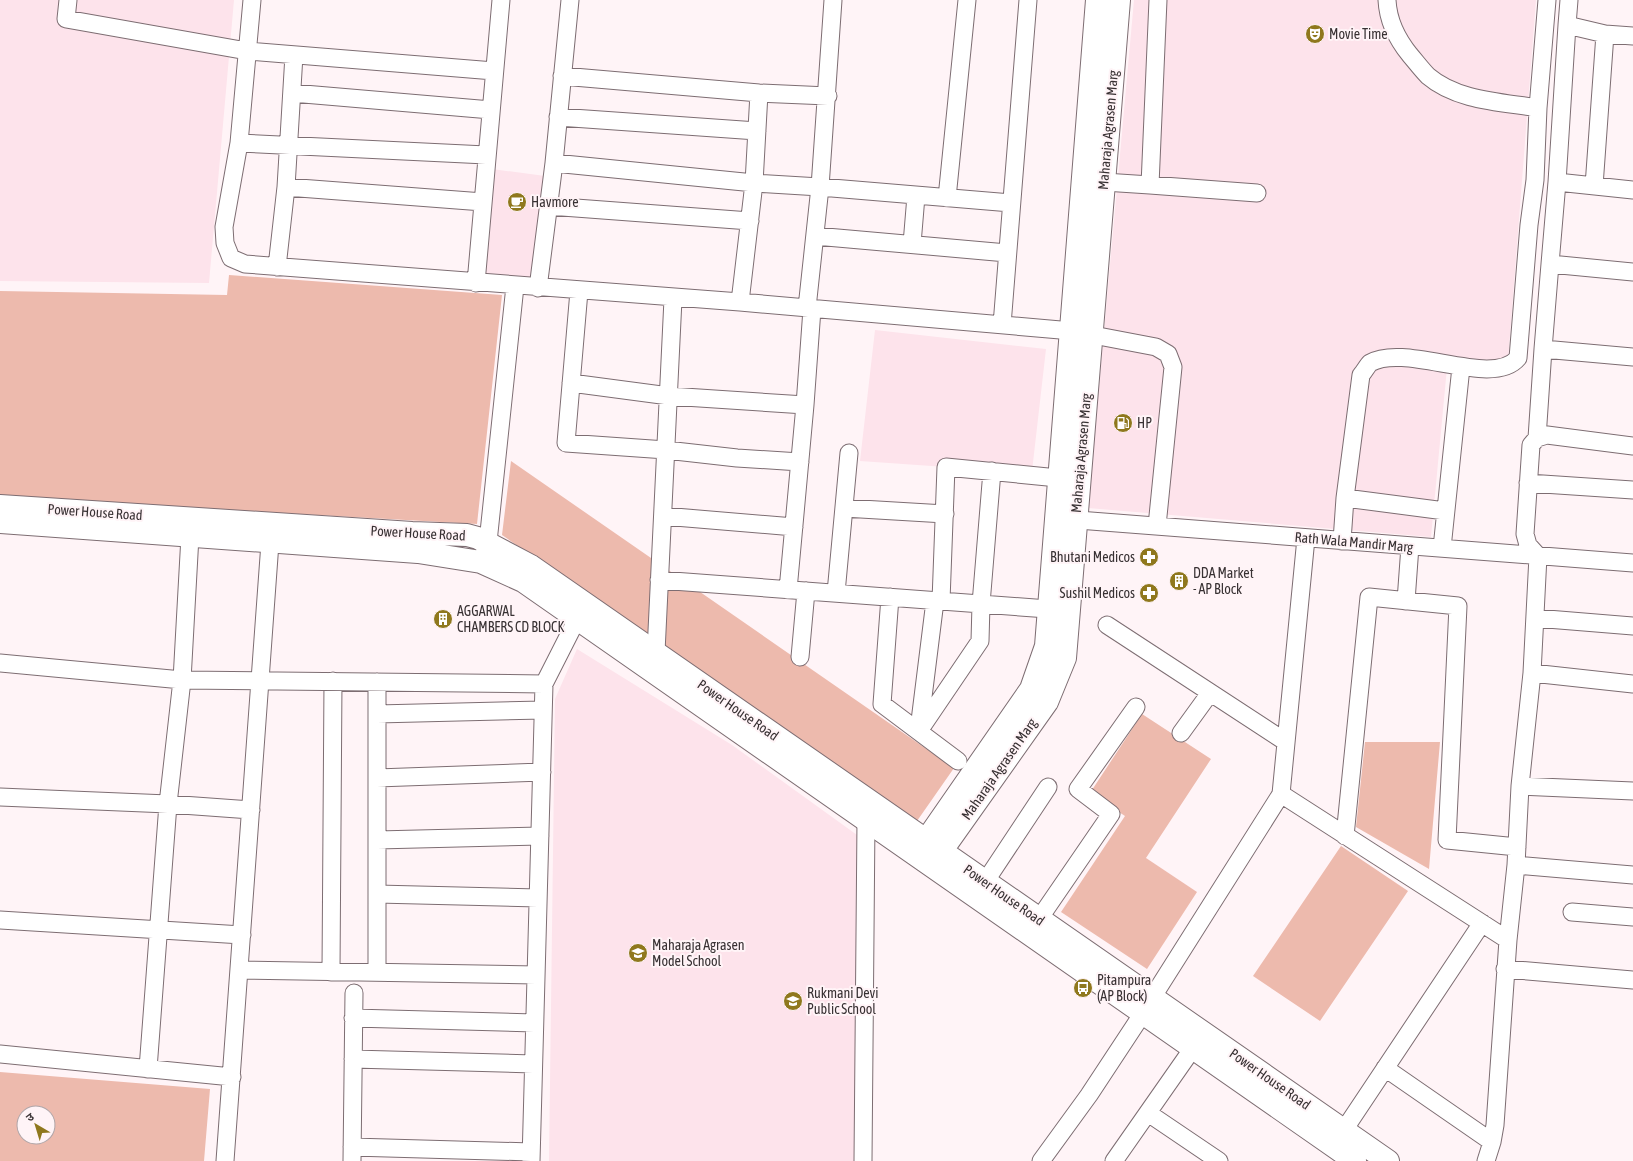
<svg xmlns="http://www.w3.org/2000/svg" width="1633" height="1161" font-family="'Asap Condensed','Noto Sans Devanagari',sans-serif">
<style>
.built{fill:#fde3eb}
.green{fill:#edbaad;fill-rule:evenodd}
.lines{fill:none;stroke-linecap:round;stroke-linejoin:round}
.street-casing{stroke:#7d6d72;stroke-width:19}
.secondary-casing{stroke:#7d6d72;stroke-width:24}
.street{stroke:#fff;stroke-width:17}
.secondary{stroke:#fff;stroke-width:22}
.labels{text-anchor:middle;stroke-width:4;stroke-linejoin:round;paint-order:stroke}
.poi-label{font-size:14px;fill:#383133;stroke:#fff4f7;text-anchor:start}
.street-label{font-size:14px;fill:#383133;stroke:#fff4f7}
</style>
<rect width="100%" height="100%" fill="#fff4f7"/>
<path class="built" d="M0,0H234L209,283L0,281Z
M1134,0H1536L1508,361L1448,357L1431,537L1088,508Z
M492,169L545,176L532,279L483,274Z
M875,330L1046,349L1031,480L946,467L860,461Z
M577,649L732,745L864,840L863,1161H549L555,699Z"/>
<path class="green" d="M229,275L502,295L477,524L0,497V291L227,295Z
M511,461L954,768L917,821L502,535Z
M1142,714L1211,759L1146,858L1197,892L1147,969L1061,912L1125,816L1090,793Z
M1365,742H1440L1429,869L1356,827Z
M1341,846L1408,891L1320,1021L1253,976Z
M0,1072L210,1089L204,1161H0ZM24,1113H48V1137H24Z"/>
<g class="lines">
<defs>
<path id="street" d="M68,0L66,19L247,51L494,71
M252,0L239,143L224,227L225,243L231,258L245,264L740,302L1072,331L1156,347L1168,354L1173,367L1157,526
M1387,0C1388,21 1397,39 1410,55C1416,62 1422,70 1428,76C1457,101 1502,102 1538,108
M1569,0L1567,25L1605,34L1633,36
M1567,25L1557,182L1633,190
M562,76L759,93L828,96
M292,93L491,110
M558,117L757,131
M239,143L486,155
M554,163L754,183L820,187L1011,203
M1104,182L1150,185L1158,0
M1557,182L1550,264L1633,272
M1150,185L1257,193
M1594,186L1605,34
M286,187L483,202
M947,198L967,0
M549,206L750,221
M815,236L1007,253
M912,244L916,196
M1550,264L1543,349L1633,357
M277,267L286,187L294,55
M476,283L501,0
M538,288L554,163L570,0
M579,291L566,443L666,450L737,458L800,462
M740,302L754,183L759,93
M807,308L820,187L833,0
M1002,325L1028,0
M571,383L669,396L805,405
M1537,438L1543,349
M1528,483L1633,490
M1345,498L1445,511
M844,508L945,514
M663,516L794,527
M1065,519L1633,563
M1342,541L1345,498L1361,375C1364,372 1367,366 1370,363C1406,342 1492,389 1518,358L1529,225L1535,180L1538,108L1547,0
M1442,548L1461,367
M484,554L488,542L515,286
M659,580L1048,609
M788,590L805,405L812,309
M836,593L849,453
M890,597L882,704L958,761
M941,601L946,467L1058,478
M1406,601L1410,546
M1535,618L1633,626
M1107,625L1286,742
M656,652L673,299
M800,657L806,591
M0,663L182,680L544,684
M1532,673L1633,684
M377,682V972
M377,714L543,710
M919,729L935,601
M919,731L980,641L981,604L992,471
M1181,733L1210,693
M377,778L542,772
M1520,786L1633,791
M1281,794L1508,940
M0,797L168,804L251,810
M1345,836L1369,597L1458,606L1447,840L1517,847
M377,840L540,836
M1516,865L1633,875
M985,882L1048,787
M377,894L538,898
M1572,912L1633,917
M1039,919L1111,814L1078,789L1136,707
M0,920L242,935
M1505,969L1633,980
M239,970L536,975
M331,972L333,681
M1152,998L1281,794L1306,538
M353,1018L534,1023
M0,1054L232,1077
M353,1059L533,1064
M1385,1068L1492,1142
M148,1069L168,804L182,680L190,536
M1148,1113L1219,1161
M1344,1130L1482,923
M352,1147L531,1152
M225,1161L271,529
M352,1161L354,993
M531,1161L544,684L577,619
M863,1161L866,820L869,812
M1041,1161L1089,1095L1143,1013
M1114,1161L1193,1048
M1486,1161L1492,1142L1495,1125L1508,940L1516,865L1520,786L1532,673L1538,556L1528,545L1525,534L1531,445L1537,438L1547,435L1633,446"/>
<path id="secondary" d="M0,506L412,533L467,535L478,538L531,566L1388,1161
M0,522L418,552L481,562L523,581L1355,1161
M918,852L1031,689L1046,646L1097,0
M933,863L1047,702L1065,658L1119,0"/>
</defs>
<use href="#street" class="street-casing"/>
<use href="#secondary" class="secondary-casing"/>
<use href="#street" class="street"/>
<use href="#secondary" class="secondary"/>
</g>
<defs>
<symbol id="theatre-disc" viewBox="-11 -11 22 22"><circle r="9.5" fill="#8f781d" stroke="#fff4f7"/><path d="M-5-5.5Q0-4 5-5.5V0Q5 5 0 6Q-5 5-5 0ZM-3.3-2.5H-1v1.5H-3.3ZM1-2.5H3.3v1.5H1ZM-2.8 1Q0 5.5 2.8 1Z" fill="#fff"/></symbol>
<symbol id="cafe-disc" viewBox="-11 -11 22 22"><circle r="9.5" fill="#8f781d" stroke="#fff4f7"/><path d="M-5.5-4.5H6V0H3Q3 3.5 0 3.5H-2.5Q-5.5 3.5-5.5 0ZM3-3.2v2h1.7v-2ZM-6 4.5H4V6H-6Z" fill="#fff"/></symbol>
<symbol id="fuel-disc" viewBox="-11 -11 22 22"><circle r="9.5" fill="#8f781d" stroke="#fff4f7"/><path d="M-5.5-6h7V0h2V4h1.3V-2.5L3-4.5l.8-.8L6-3V5H2.5V1h-1V6h-7ZM-4.2-4.7v3.2H.2V-4.7Z" fill="#fff"/></symbol>
<symbol id="pharmacy-disc" viewBox="-11 -11 22 22"><circle r="9.5" fill="#8f781d" stroke="#fff4f7"/><path d="M-2-6h4v4h4v4h-4v4h-4v-4h-4v-4h4Z" fill="#fff"/></symbol>
<symbol id="building-disc" viewBox="-11 -11 22 22"><circle r="9.5" fill="#8f781d" stroke="#fff4f7"/><path d="M-4-6H4V6H1V3H-1V6H-4ZM-2.5-4.3h1.7v1.8h-1.7ZM.8-4.3h1.7v1.8H.8ZM-2.5-1h1.7V.8h-1.7ZM.8-1h1.7V.8H.8Z" fill="#fff"/></symbol>
<symbol id="school-disc" viewBox="-11 -11 22 22"><circle r="9.5" fill="#8f781d" stroke="#fff4f7"/><path d="M0-5L7-2L0 1L-7-2ZM-4 1L0 2.5L4 1V4Q0 6-4 4Z" fill="#fff"/></symbol>
<symbol id="bus-disc" viewBox="-11 -11 22 22"><circle r="9.5" fill="#8f781d" stroke="#fff4f7"/><path d="M-5-6H5V4H4V6H2V4H-2V6H-4V4H-5ZM-3.5-4V0h7V-4ZM-3.5 1.2v1.5H-2V1.2ZM2 1.2v1.5H3.5V1.2Z" fill="#fff"/></symbol>
</defs>
<g fill-rule="evenodd">
<use href="#theatre-disc" x="1304" y="23" width="22" height="22"/>
<use href="#cafe-disc" x="506" y="191" width="22" height="22"/>
<use href="#fuel-disc" x="1112" y="412" width="22" height="22"/>
<use href="#pharmacy-disc" x="1138" y="546" width="22" height="22"/>
<use href="#building-disc" x="1168" y="570" width="22" height="22"/>
<use href="#pharmacy-disc" x="1138" y="582" width="22" height="22"/>
<use href="#building-disc" x="432" y="608" width="22" height="22"/>
<use href="#school-disc" x="627" y="942" width="22" height="22"/>
<use href="#bus-disc" x="1072" y="977" width="22" height="22"/>
<use href="#school-disc" x="782" y="990" width="22" height="22"/>
</g>
<g class="labels">
<g class="poi-label">
<text x="1329" y="39">Movie Time</text>
<text x="531" y="207">Havmore</text>
<text x="1137" y="428">HP</text>
<text x="1135" y="562" text-anchor="end">Bhutani Medicos</text>
<text x="1193" y="578">DDA Market<tspan x="1193" dy="16">- AP Block</tspan></text>
<text x="1135" y="598" text-anchor="end">Sushil Medicos</text>
<text x="457" y="616">AGGARWAL<tspan x="457" dy="16">CHAMBERS CD BLOCK</tspan></text>
<text x="652" y="950">Maharaja Agrasen<tspan x="652" dy="16">Model School</tspan></text>
<text x="1097" y="985">Pitampura<tspan x="1097" dy="16">(AP Block)</tspan></text>
<text x="807" y="998">Rukmani Devi<tspan x="807" dy="16">Public School</tspan></text>
</g>
<g class="street-label">
<text transform="translate(1108 130) rotate(-85)" y="5">Maharaja Agrasen Marg</text>
<text transform="translate(1081 453) rotate(-85)" y="5">Maharaja Agrasen Marg</text>
<text transform="translate(95 512) rotate(4)" y="5">Power House Road</text>
<text transform="translate(418 533) rotate(3)" y="5">Power House Road</text>
<text transform="translate(1354 542) rotate(5)" y="5">Rath Wala Mandir Marg</text>
<text transform="translate(738 710) rotate(35)" y="5">Power House Road</text>
<text transform="translate(999 769) rotate(-55)" y="5">Maharaja Agrasen Marg</text>
<text transform="translate(1004 895) rotate(35)" y="5">Power House Road</text>
<text transform="translate(1270 1079) rotate(35)" y="5">Power House Road</text>
</g>
</g>
<g transform="translate(36 1125) rotate(322)"><circle r="19" fill="#fff4f7" stroke="#afa6a9"/>
<path d="M0-3L7 15L0 10L-7 15Z" fill="#8f781d"/>
<text y="-6" font-size="11" font-weight="bold" text-anchor="middle" fill="#383133">उ</text>
</g>
</svg>
